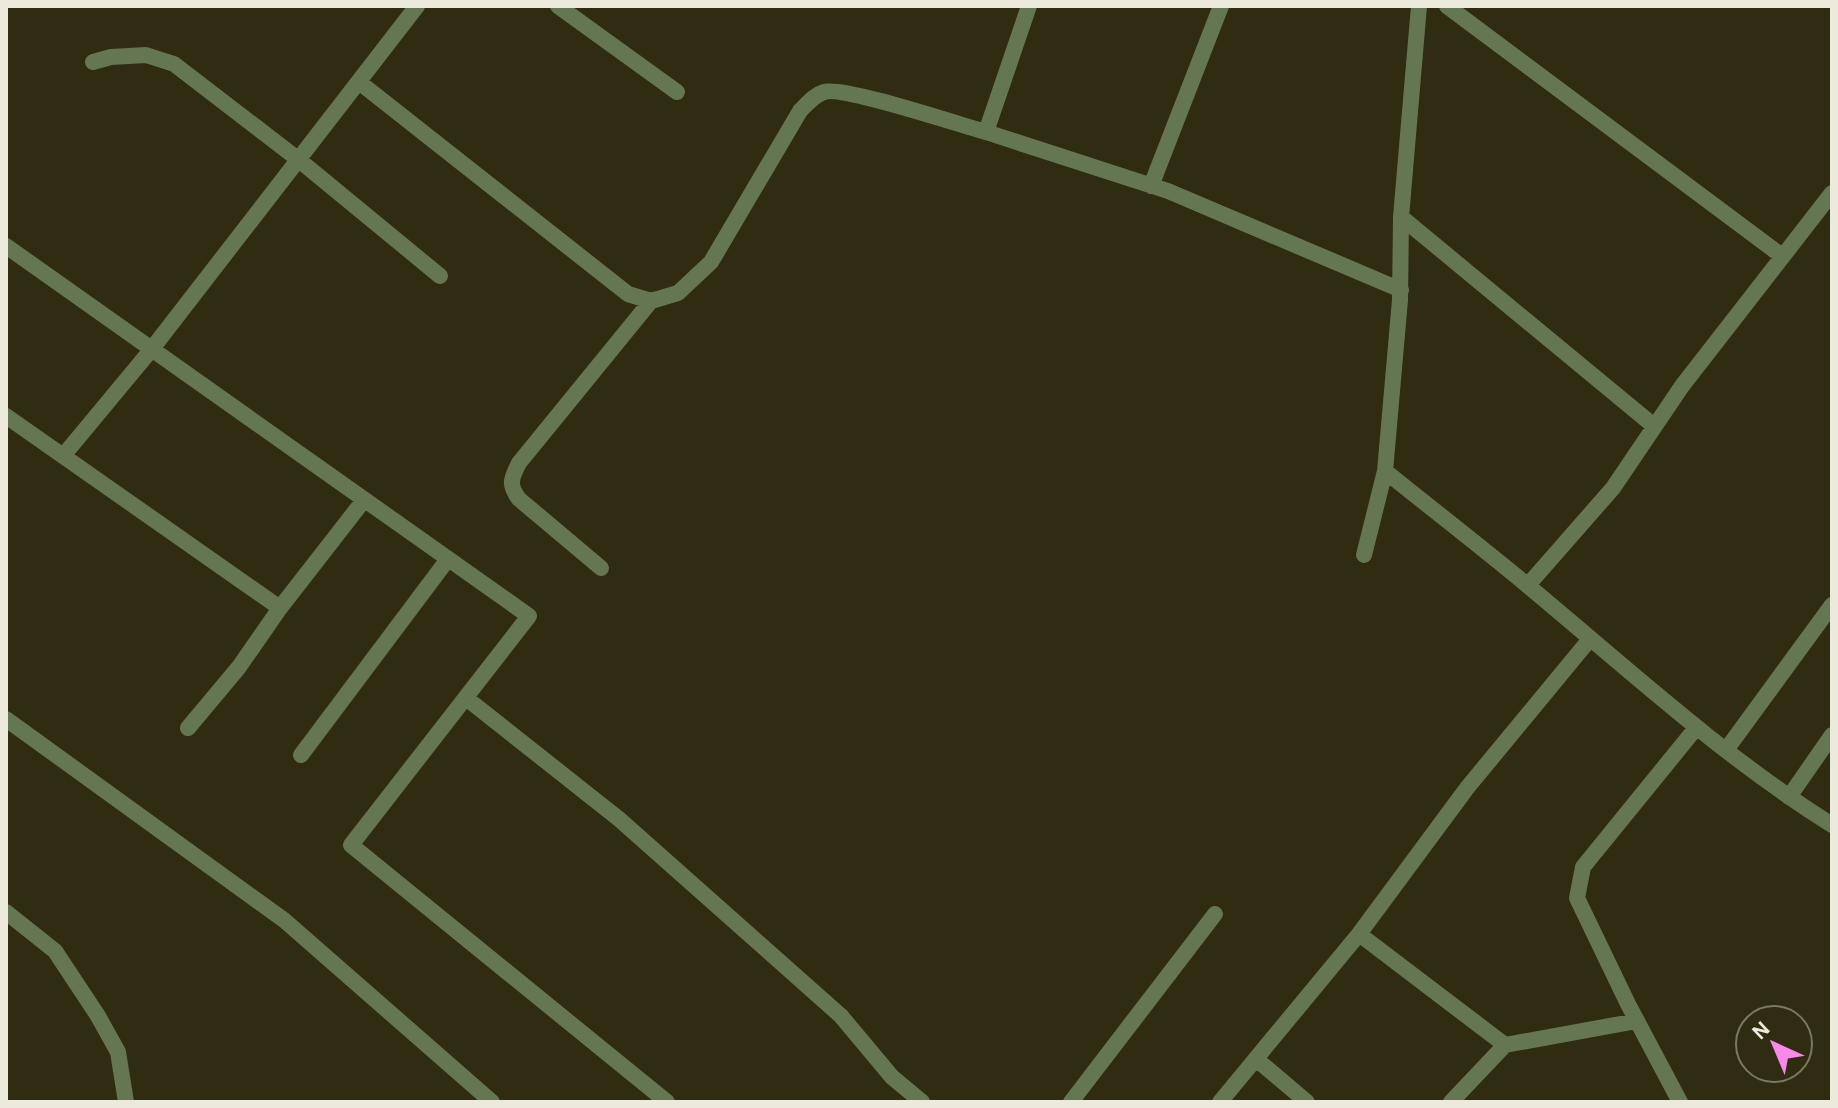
<svg xmlns="http://www.w3.org/2000/svg" width="1838" height="1108" font-family="'Alegreya Sans',sans-serif">
<style>
.lines{fill:none;stroke-linecap:round;stroke-linejoin:round}
.service{stroke:#657653;stroke-width:16}
.minor{stroke:#657653;stroke-width:16}
</style>
<rect width="100%" height="100%" fill="#2f2c12"/>
<g class="lines">
<path class="service" d="M1789,797L1832,735"/>
<path class="minor" d="M558,6L677,92
M1029,6L986,132L1168,191L1401,290
M1447,6L1782,256
M93,62L111,57L146,55L174,64L299,160L440,276
M359,82L628,294L651,301L678,293L711,262L800,111C807,104 814,95 824,92C841,85 960,125 986,132
M1151,186L1221,6
M1401,217L1654,426
M6,246L529,616L351,845L667,1102
M6,416L280,608
M63,456L151,350L417,6
M1385,471C1432,509 1480,546 1527,585C1627,668 1722,756 1832,825
M1364,555L1385,471L1400,300L1401,217L1419,6
M601,568L519,499C508,484 511,479 519,463L651,301
M1528,585L1613,488L1682,386L1832,193
M466,698L619,819L841,1016L892,1077L922,1102
M6,719L284,920L492,1102
M188,728L239,667L280,608L364,500
M1726,750L1832,605
M301,755L448,559
M6,912L55,951L98,1016L118,1052L126,1102
M1359,934L1505,1045
M1256,1059L1307,1102
M1071,1102L1215,914
M1220,1102L1359,934L1467,788L1590,639
M1451,1102L1505,1045L1637,1021
M1680,1102L1628,1004L1577,898L1583,867L1696,728"/>
</g>
<rect width="1838" height="1108" fill="none" stroke="#eceadb" stroke-width="16"/>
<g transform="translate(1774 1044) rotate(316)"><circle r="38" fill="#2f2c12" stroke="#7b7862" stroke-width="2"/>
<path d="M0-6L14 30L0 20L-14 30Z" fill="#f888e9"/>
<text y="-12" font-size="22" font-weight="bold" text-anchor="middle" fill="#eceadb">N</text>
</g>
</svg>
